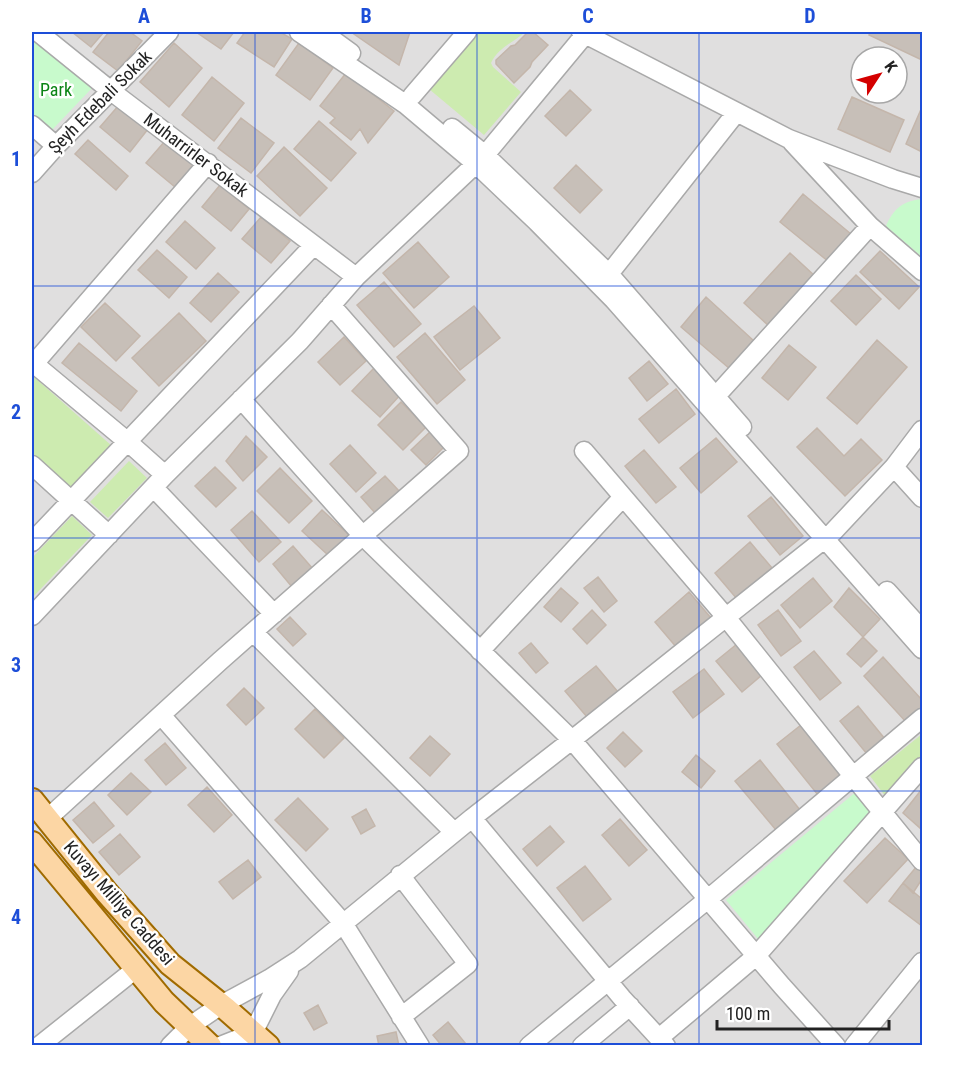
<svg xmlns="http://www.w3.org/2000/svg" width="954" height="1077" font-family="'Roboto Condensed',sans-serif">
<style>
.residential{fill:#e0dfdf;fill-rule:evenodd}
.grass{fill:#cdebb0}
.park{fill:#c8facc}
.building{fill:#c7bfb8;stroke:#c4b6ab;stroke-width:1.5}
.lines{fill:none;stroke-linecap:round;stroke-linejoin:round}
.minor-casing{stroke:#a9a9a9;stroke-width:21}
.major-casing{stroke:#a06b00;stroke-width:26}
.minor{stroke:#fff;stroke-width:18}
.major{stroke:#fcd6a4;stroke-width:22}
.grid{fill:none;stroke:#1d4ed8;stroke-width:1.5;stroke-opacity:0.55}
.labels{text-anchor:middle;stroke-width:5;stroke-linejoin:round;paint-order:stroke}
.park-label{font-size:18px;fill:#0c8416;stroke:#fff}
.street-label{font-size:18px;fill:#222;stroke:#fff}
.neatline{fill:none;stroke:#1d4ed8;stroke-width:2}
.grid-label{font-size:20px;text-anchor:middle;font-weight:bold;fill:#1d4ed8}
</style>
<rect width="100%" height="100%" fill="#f2efe9"/>
<path class="residential" d="M32,32H922V1045H32ZM861,57H897V93H861Z"/>
<path class="grass" d="M478,32H525C514,42 498,48 491,63L493,67L521,92L484,135L429,89Z
M34,377L112,446L72,492L32,456V380Z
M129,461L147,478L108,518L90,502Z
M72,516L92,535L32,598V558Z
M922,734V756L886,797L870,776Z"/>
<path class="park" d="M32,38L93,87L51,131L32,115Z
M922,199V257L886,226C894,208 903,201 922,199Z
M857,791L873,813L759,940L726,900Z"/>
<path class="building" d="M72,32H104L91,47Z
M109,32H130L142,41L118,71L93,52Z
M196,32H234L221,49Z
M245,32H280L292,39L274,67L237,43Z
M351,32H410L399,65Z
M528,32H533L548,45L532,62L530,67L514,83L496,64V60L511,46L515,45Z
M871,32H922V60L869,35Z
M174,43L202,68L169,107L140,82Z
M299,43L333,68L310,100L276,75Z
M346,73L394,111L368,143L360,129L351,140L330,123L335,118L320,106Z
M212,77L244,103L214,141L182,115Z
M570,90L591,110L566,136L545,116Z
M852,97L904,120L890,152L838,129Z
M119,105L148,129L130,152L100,127Z
M922,107V152L906,144Z
M241,118L274,143L251,173L218,148Z
M319,121L356,153L331,181L294,149Z
M88,140L128,176L116,190L75,154Z
M165,141L194,165L175,187L146,163Z
M284,147L327,188L300,216L257,176Z
M576,165L602,190L580,213L554,188Z
M220,185L249,209L231,231L202,207Z
M803,194L851,234L829,262L780,222Z
M261,217L290,241L271,263L242,239Z
M185,221L215,248L196,269L166,242Z
M418,242L449,277L414,308L383,273Z
M157,250L187,277L169,298L138,270Z
M880,251L919,287L899,309L860,272Z
M790,253L816,277L770,327L744,303Z
M218,273L239,292L211,322L190,303Z
M856,275L881,299L856,325L831,301Z
M384,282L421,324L394,347L357,305Z
M706,297L754,341L730,369L681,327Z
M105,303L140,336L116,361L81,327Z
M474,306L500,338L460,370L434,337Z
M179,313L206,341L159,386L132,358Z
M425,333L465,380L437,404L397,357Z
M344,337L366,361L340,385L318,362Z
M877,340L907,367L857,424L827,398Z
M79,343L137,391L121,411L62,363Z
M789,345L816,367L788,400L762,378Z
M649,361L668,384L647,401L629,378Z
M374,368L401,394L380,417L352,391Z
M676,389L695,414L659,443L639,419Z
M401,402L426,427L403,450L378,425Z
M817,428L844,456L861,439L882,460L845,496L797,447Z
M433,429L447,444L426,465L411,450Z
M246,436L267,457L243,481L226,461Z
M716,438L737,462L701,493L680,468Z
M350,445L376,473L356,492L330,464Z
M644,450L676,487L656,503L625,466Z
M215,467L236,488L216,507L195,486Z
M280,468L312,501L289,523L257,491Z
M385,476L400,492L376,514L361,497Z
M771,497L803,536L780,555L748,516Z
M322,510L349,535L329,556L302,531Z
M252,511L281,542L259,562L231,530Z
M750,542L772,568L737,599L715,573Z
M293,546L313,569L292,587L273,564Z
M598,577L617,601L604,612L584,588Z
M813,578L832,601L800,628L781,605Z
M561,588L578,603L561,622L544,607Z
M849,588L880,619L863,637L834,607Z
M689,592L711,618L677,648L655,622Z
M592,610L606,625L587,644L573,629Z
M778,610L801,641L781,656L758,625Z
M290,617L306,634L293,646L277,629Z
M863,637L877,651L861,667L847,654Z
M531,643L548,663L536,673L519,653Z
M737,644L763,674L742,692L716,661Z
M814,651L841,683L820,700L794,667Z
M883,657L922,700V709L907,723L864,676Z
M596,666L618,692L587,717L565,691Z
M704,669L724,694L693,718L673,692Z
M244,688L264,708L246,725L227,705Z
M858,706L885,739L867,754L840,721Z
M315,709L344,738L324,758L295,729Z
M801,725L842,776L818,795L777,744Z
M623,732L642,751L625,767L607,748Z
M430,736L450,754L430,776L410,758Z
M165,743L186,768L166,785L145,760Z
M696,755L715,771L701,788L682,772Z
M760,760L800,810L776,830L735,781Z
M131,773L151,792L127,815L108,795Z
M207,787L232,815L214,832L188,805Z
M922,789V825L920,828L903,813Z
M298,798L328,829L306,851L275,820Z
M94,802L114,826L93,843L73,820Z
M366,809L375,826L361,834L352,817Z
M620,819L647,850L629,866L602,835Z
M550,826L564,842L537,866L523,849Z
M120,834L140,857L119,875L99,852Z
M885,838L908,859L867,903L844,881Z
M248,860L261,877L233,899L219,882Z
M585,866L611,899L583,921L557,888Z
M917,866L922,870V879L913,893L903,883Z
M903,883L922,899V926L889,901Z
M318,1005L327,1023L314,1030L304,1013Z
M448,1022L466,1044L465,1046H442L433,1035Z
M396,1032L399,1046H379L377,1036Z"/>
<g class="lines">
<defs>
<path id="minor" d="M38,32L111,91L356,277
M299,32L405,104L476,164L537,222L614,300L922,649
M322,32L351,53
M581,32L789,139L893,179L922,188
M412,96L467,32
M32,125L56,146
M452,128L485,155L609,274L742,427
M792,142L870,226L922,271
M32,173L56,146L169,32
M609,274L736,113
M32,362L128,442L165,475
M32,366L208,163
M716,396L870,226
M241,399L363,536L572,740L782,986L836,1046
M584,451L725,616L853,776L922,861
M32,465L109,535
M894,467L922,498
M154,488L274,614
M32,542L314,245
M887,591L922,630
M32,616L165,475L300,341L356,277L485,155L587,32
M253,632L454,832
M480,651L623,497
M161,715L343,923L420,1046
M472,818L622,998L666,1046
M47,819L220,661L459,451L331,305
M400,875L468,964L401,1017
M659,1038L756,956L922,767
M39,1046L137,968
M170,1046L190,1026L221,1005L269,979L300,959L472,818L568,743L833,532L894,467L922,430
M220,1046L253,1033L272,995L289,971
M529,1046L708,899L922,718
M582,1046L630,1006
M854,1046L922,962"/>
<path id="major" d="M32,800L107,893L170,964L225,1008L268,1046
M32,843L164,1002L210,1046"/>
</defs>
<use href="#minor" class="minor-casing"/>
<use href="#major" class="major-casing"/>
<use href="#minor" class="minor"/>
<use href="#major" class="major"/>
</g>
<path class="grid" d="M255,32V1046M477,32V1046M699,32V1046M32,286H922M32,538H922M32,791H922"/>
<g class="labels">
<g class="park-label">
<text x="56" y="96">Park</text>
</g>
<g class="street-label">
<text transform="translate(100 102) rotate(-45)" y="6">Şeyh Edebali Sokak</text>
<text transform="translate(196 155) rotate(37)" y="6">Muharrirler Sokak</text>
<text transform="translate(119 903) rotate(49)" y="6">Kuvayı Milliye Caddesi</text>
</g>
</g>
<rect width="954" height="1077" fill="none" stroke="#ffffff" stroke-width="66"/>
<g transform="translate(879 75) rotate(54)"><circle r="28" fill="#ffffff" stroke="#a7a7a7" stroke-width="1.5"/>
<path d="M0-4.5L10 22L0 15L-10 22Z" fill="#d40000"/>
<text y="-9" font-size="16" font-weight="bold" text-anchor="middle" fill="#222222">K</text>
</g>
<path d="M717 1020v9h172v-9" fill="none" stroke="#222222" stroke-width="3"/>
<text x="726" y="1020" font-size="18" fill="#222222" stroke="#ffffff" stroke-width="4.5" paint-order="stroke">100 m</text>
<rect x="33" y="33" width="888" height="1011" class="neatline"/>
<g class="grid-label">
<text x="144" y="23">A</text>
<text x="366" y="23">B</text>
<text x="588" y="23">C</text>
<text x="810" y="23">D</text>
<text x="16" y="166">1</text>
<text x="16" y="419">2</text>
<text x="16" y="672">3</text>
<text x="16" y="924">4</text>
</g>
</svg>
